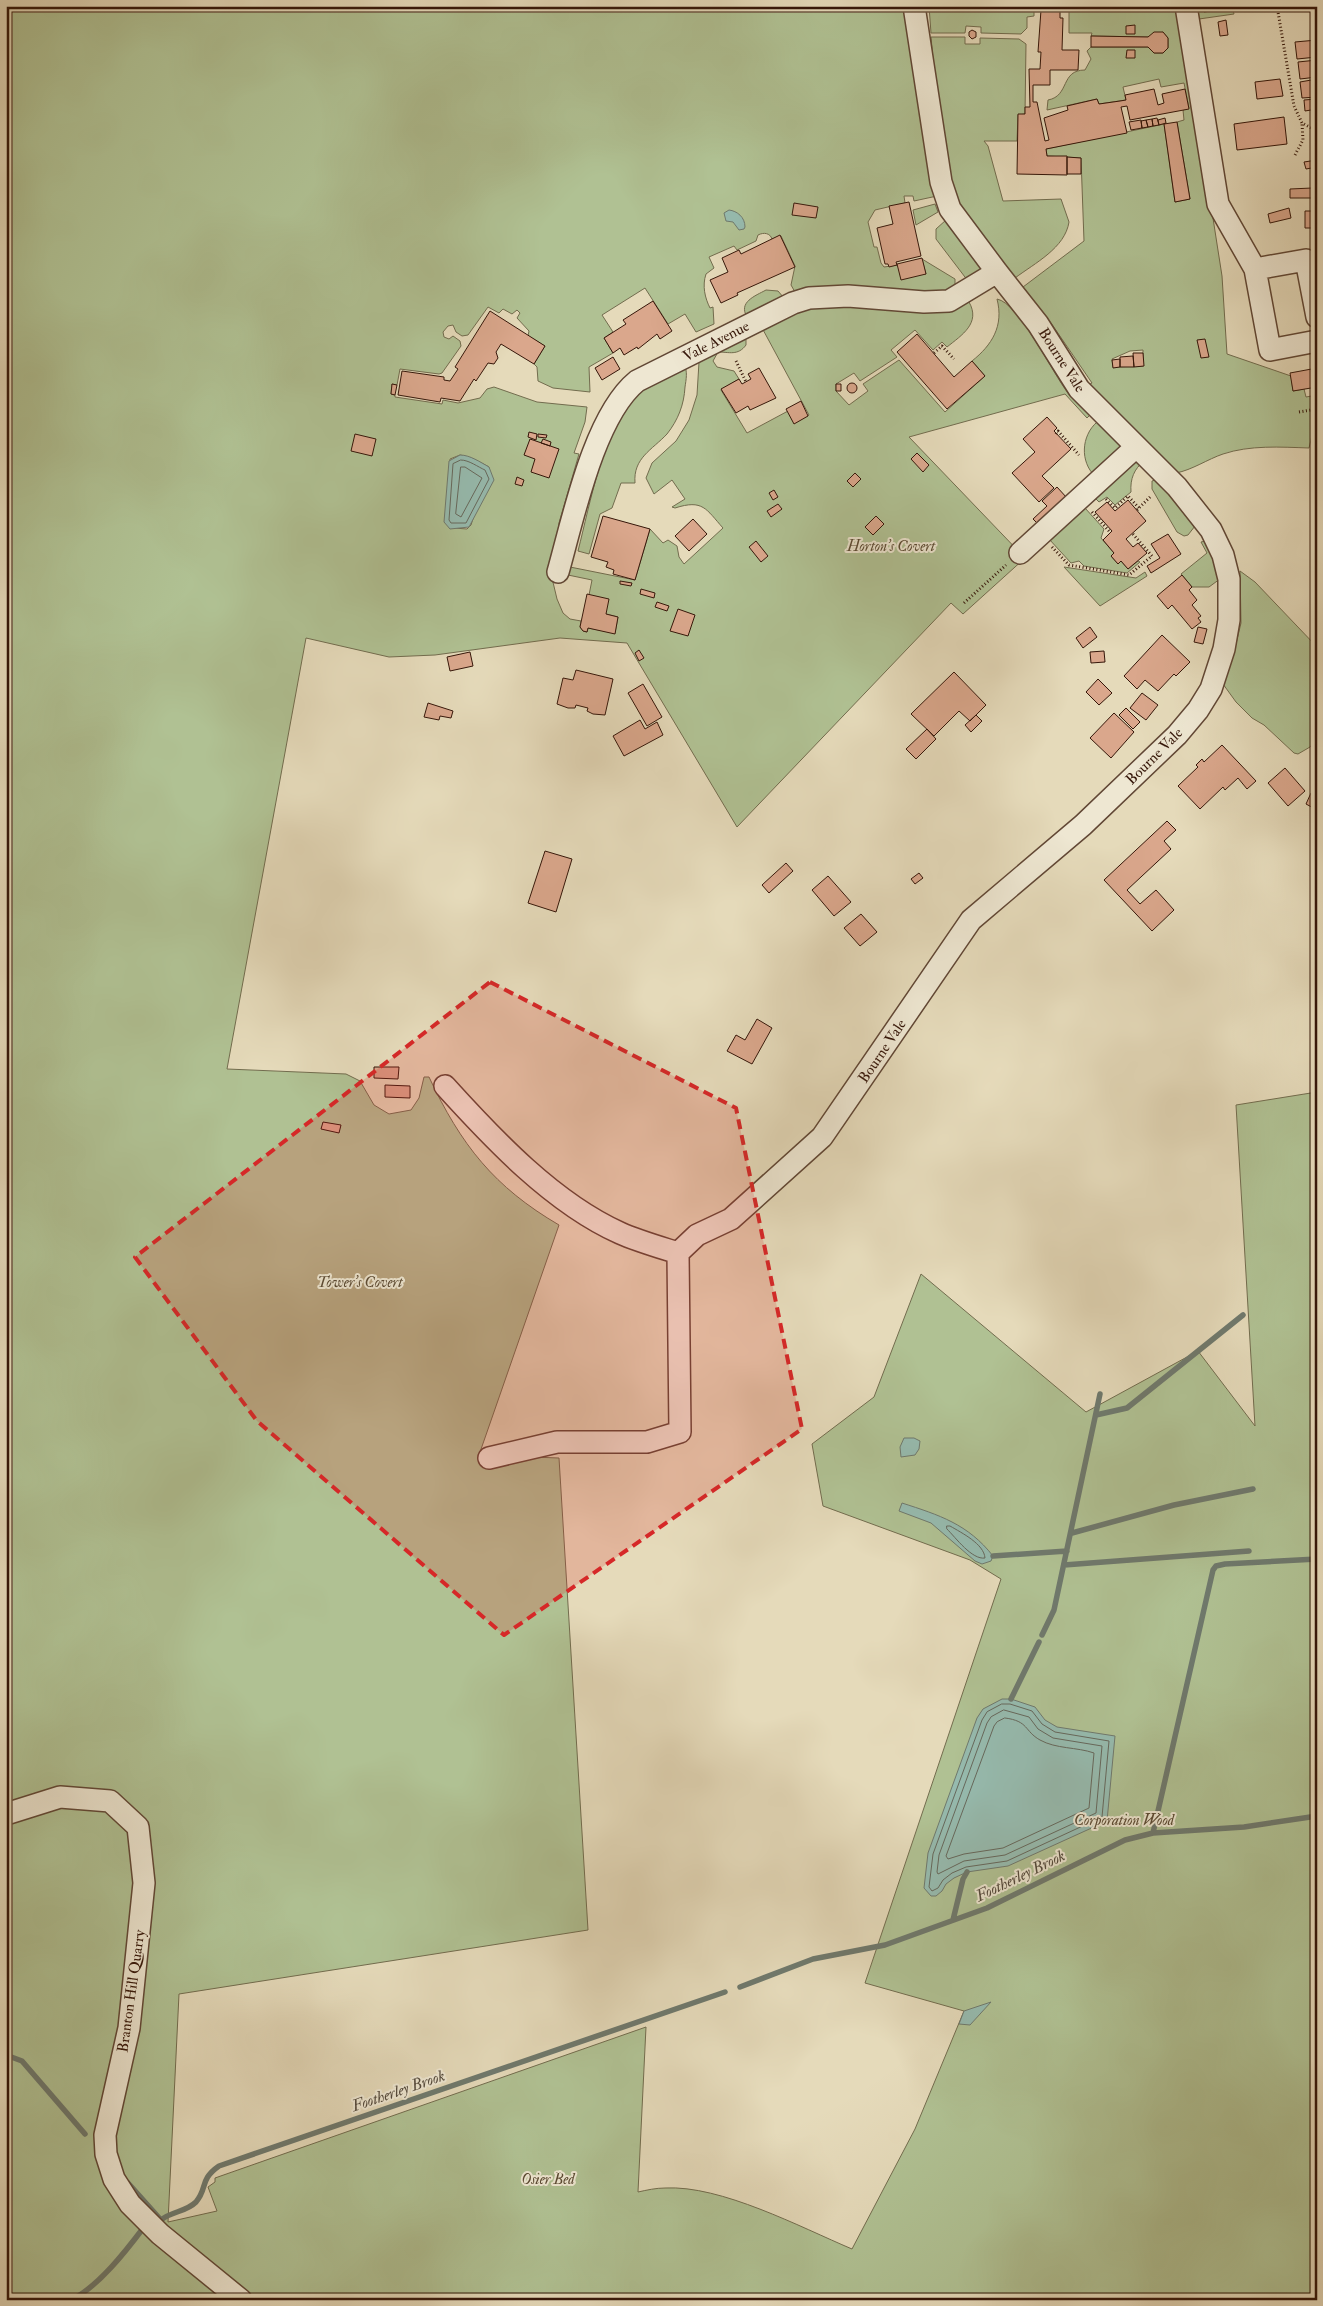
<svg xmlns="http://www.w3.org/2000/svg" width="1323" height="2306" font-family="'IM FELL Double Pica',serif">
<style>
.green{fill:#b0c193;stroke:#726c4e;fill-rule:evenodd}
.water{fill:#96bbaf;stroke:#6f796d}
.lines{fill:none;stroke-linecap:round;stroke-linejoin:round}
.shore{stroke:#66685c;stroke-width:1}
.stream{stroke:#6f796d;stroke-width:5.5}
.building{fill:#daa78c;stroke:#351609}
.minor-casing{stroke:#614735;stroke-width:24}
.path{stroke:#351609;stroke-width:3;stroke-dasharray:1 2.5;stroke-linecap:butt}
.minor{stroke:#eee7d2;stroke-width:21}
.marked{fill:#d62828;fill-opacity:0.2;stroke:#d62828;stroke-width:4;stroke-dasharray:10 6;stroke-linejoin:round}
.labels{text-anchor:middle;stroke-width:4;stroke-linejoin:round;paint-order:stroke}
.street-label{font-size:15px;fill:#351609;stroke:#eee7d2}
.park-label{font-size:15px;font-style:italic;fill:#5a4932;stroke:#eee7d2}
.water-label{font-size:16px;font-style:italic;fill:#52483b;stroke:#eee7d2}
</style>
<rect width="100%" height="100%" fill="#e5daba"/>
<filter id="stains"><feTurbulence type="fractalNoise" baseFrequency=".004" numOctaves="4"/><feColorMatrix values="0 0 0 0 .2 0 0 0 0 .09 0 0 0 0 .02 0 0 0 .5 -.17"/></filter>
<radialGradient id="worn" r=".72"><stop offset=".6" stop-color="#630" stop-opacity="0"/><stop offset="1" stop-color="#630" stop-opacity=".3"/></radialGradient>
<path class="green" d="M6,6H907L937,196L914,201L913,196H904L905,203L875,210L868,222L874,247H877L881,263L884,267L898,265L926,274L922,259L955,279V288L958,293L795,292L791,285L795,266L781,236L772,239C770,233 764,232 758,235L756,241L737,250L734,246L709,257L714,268L706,274C702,286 705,298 710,308L713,307L714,324L696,332L685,314L668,324L645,288L602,315L613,332L604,338L613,353L589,367L590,392L553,388L538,381L537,367L534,364L545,346L528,336L529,331L517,318L520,313L517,310L512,314L503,309L499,313L488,307L468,335L462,336L456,332L453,325L448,326L443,332L444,337L449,339L453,336L460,341L461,346L442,373L439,374L400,369L397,385L392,384L391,394L395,395V397L442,404L443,400L458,403L480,398L487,389L494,387L537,402L587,407L585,422L574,453L579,454L559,523L552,578L557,599L563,613L570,619L581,621L580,627L583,631L587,632L588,628L615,633L618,617L606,614L589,595L592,580L568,575L570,567L635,580L650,529L663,543L668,540L677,546L679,557L684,564L723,528C706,509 703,499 675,508L672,507L685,499L672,480L654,494L646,478L652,463L676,441L689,420L697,395L699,362L742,335L746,340V345C738,356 729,352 718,352L713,361L717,367L734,371L739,379L721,390L747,433L788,411L794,423L809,415L761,326L786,310L980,295L969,302C981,323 962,335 947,347L942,342L933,350L915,330L891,350L897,357L860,381L854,373L836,384V391L849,405L868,391L863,384L899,360L945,412L985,376L972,361C992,345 1004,326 997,299C1019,303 1053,374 1068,393C1074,401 1083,408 1090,415L1087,418L1065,394L909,437L1025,558L963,614L951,603L737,827L627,643L560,638L435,655L389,657L306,638L227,1069L346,1074L360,1081L374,1105L389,1114L411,1110L419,1098L424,1077H429C461,1145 494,1187 559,1225L479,1455L559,1458L588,1930L179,1994L168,2222L217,2211L208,2187L215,2182V2178L646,2027L638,2192C647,2190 656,2188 665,2188C721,2185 800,2227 852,2249L915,2129L964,2011L865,1983L1001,1579L970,1560L823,1506L812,1444L874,1397L921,1274L1086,1412L1198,1351L1255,1426L1236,1105L1317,1092V2300H6ZM460,455C471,457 480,462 489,467L471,525L467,529L454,528L450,459Z
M929,6H1034V16L1027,17V28L1021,34L981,33V27L966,26L965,33H931Z
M1069,6H1180L1222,276L1227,354L1291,376L1293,391L1304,389L1306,397L1317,395V415L1309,448C1280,447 1250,445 1223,454C1208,459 1192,470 1176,473L1088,385L1092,383L1051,323L1023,287L1084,241L1081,158L1047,156L1046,149L1164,124L1175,202L1190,199L1177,122L1184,120L1183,110L1189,108L1184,83L1161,87L1159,79L1123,87L1126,100L1099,104L1097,99L1047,110L1048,100C1070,96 1060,70 1085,70L1091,59L1087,51L1091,47H1148L1154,53H1163L1168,48V38L1163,32L1148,37L1091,36L1092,33H1069ZM1143,350V366L1113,367L1112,359L1130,351Z
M1190,6H1232L1234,14L1192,20Z
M931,37H965V44H980V38L1019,39L1026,44L1025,114L1018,115L1017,141H984L988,146L1003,201L1061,199L1069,222C1065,248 1035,263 1015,278L961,213L941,150Z
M935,204L938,212L916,225L913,210Z
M946,220L981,269V271L968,281L936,239V229Z
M766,290L778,291L784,298L747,317C738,302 755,296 766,290Z
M684,365C688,371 686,380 685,387C684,405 678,420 667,434C652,450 633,458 635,483H621L612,508L600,514L589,554L578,551C590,504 604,426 637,391C647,381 671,371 684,365Z
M1097,422L1122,446L1095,476C1080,462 1081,436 1097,422Z
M1139,457L1144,461C1134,469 1130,479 1131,492L1115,505L1107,497L1099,502L1094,497Z
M1161,478L1195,526L1188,535L1184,536L1177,532L1152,489V481Z
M1085,508L1104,529L1101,538L1114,553L1111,556L1118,564L1121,561L1128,569L1138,561L1140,562L1127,573L1084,566L1079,561L1071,563L1049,539Z
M1210,540L1224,576L1209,587H1192L1181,574L1207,553L1201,542Z
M1064,567L1136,578L1145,572L1147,576L1100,606Z
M1240,571L1255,582L1317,647V739L1310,747L1298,754L1294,753L1264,725L1252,718L1236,702L1223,684L1234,652L1241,623Z"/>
<path class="water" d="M729,210C737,211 745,217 745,227L744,229L739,230L733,222L726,221L724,213Z
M460,455C470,455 480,462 489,467L494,480L469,527L450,529L444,522L449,461Z
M904,1438H914L920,1441L919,1449L915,1455L901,1457L900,1447Z
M902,1503C939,1515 968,1524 993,1556L991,1561L982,1564L975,1561L931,1523L899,1511Z
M1002,1699H1011L1035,1707L1045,1720L1057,1727L1115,1736L1107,1821L1008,1866L967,1872L954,1878L946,1884L942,1891L936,1896H931L924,1888L928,1853L977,1718L983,1709Z
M991,2002L970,2025L959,2024L964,2011Z"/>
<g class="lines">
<path class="shore" d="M461,460C469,460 478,467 485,470L489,479L466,523H451L449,520L453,464Z
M461,467H465L482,478L461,517L456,514Z
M947,1526H950C962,1533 984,1544 985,1558C972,1560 956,1538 947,1529Z
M1002,1704H1010L1032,1711L1042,1724L1055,1732L1109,1741L1102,1817L1007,1861L966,1867L952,1873L943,1880L938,1888L932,1891L929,1887L933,1854L982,1720L987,1712Z
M1004,1710L1029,1717L1038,1729L1053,1738L1102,1746L1096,1813L1005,1855L964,1861L938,1874L937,1872L939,1855L987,1723L991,1717Z
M1005,1718C1029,1721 1024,1731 1040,1740C1056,1749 1077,1747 1094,1753L1089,1808L1003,1848L964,1854L948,1859L946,1856L994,1726L997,1722Z"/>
<path class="stream" d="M1096,1415L1127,1408L1243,1315
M1072,1533L1174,1505L1253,1489
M993,1556L1067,1551
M1064,1565L1249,1551
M1042,1635L1054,1610L1100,1394
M1011,1699L1039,1642
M1153,1833L1213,1570L1216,1566L1225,1564L1317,1559
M953,1920L963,1879L967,1872
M740,1987L813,1959L885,1945L987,1908L1125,1840L1153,1833L1244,1827L1317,1816
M6,2055L22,2061L85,2134
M128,2183L161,2220C172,2211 186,2212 196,2202C208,2188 199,2180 219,2166L725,1992
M71,2300C98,2287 126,2251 144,2227"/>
</g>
<path class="building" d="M1204,6H1217L1218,10L1204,12Z
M1041,10L1060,11V18H1063L1062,50H1079L1078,70H1050V85H1033V102H1037L1045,141L1049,140L1044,118L1068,110L1067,106L1097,99L1099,104L1120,101L1126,100L1125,95L1154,89L1158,105L1164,103L1162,94L1185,89L1189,109L1130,120L1127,106L1121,107L1127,133L1046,149L1047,156H1067V175L1017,174L1018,114H1025V107H1030L1029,69H1040L1041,52H1038Z
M1226,20L1228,35L1220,36L1218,22Z
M1135,25V34H1126V26Z
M972,30L976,32V37L972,39L969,36V32Z
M1154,32H1163L1168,38V48L1163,53H1154L1148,47H1091V36L1148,37Z
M1317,40V57L1297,59L1295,42Z
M1127,50H1135V58H1126Z
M1317,60V77L1300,79L1298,62Z
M1280,79L1283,96L1257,99L1255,82Z
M1317,79V97L1302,98L1300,82Z
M1317,99V109L1305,111L1304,100Z
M1284,117L1287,144L1237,150L1234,124Z
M1157,118L1159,125L1153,126L1152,119Z
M1165,118L1166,123L1159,125L1158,120Z
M1152,119L1153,126L1148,127L1146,120Z
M1141,120L1142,128L1131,130L1129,122Z
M1146,120L1148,127L1142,128L1141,121Z
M1177,122L1190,199L1175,202L1164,124Z
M1067,157L1081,158V174H1067Z
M1317,160V167L1306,169L1304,162Z
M1312,188V198H1290V189Z
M909,202L921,256L896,262L897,265L889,267L888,264H885L877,228L893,224L889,206Z
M794,203L818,207L816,218L792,215Z
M1289,208L1291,218L1270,223L1268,214Z
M1305,211H1317V228H1305Z
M780,235L795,267L737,293L738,295L721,303L710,280L728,272L722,258L739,250L741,254Z
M922,258L926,274L901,280L897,264Z
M653,301L672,331L660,339L657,334L638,349L637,347L624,355L620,348L613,353L604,338L626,324L623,320Z
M490,311L545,346L534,364L501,344L496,352L498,358L494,364L488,363L476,381L474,379L460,401L441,398L440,402L398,395L402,371L444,377V380L450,381L458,369L455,367Z
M917,334L954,377L972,361L985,376L947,409L897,352Z
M1205,339L1209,357L1201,358L1197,340Z
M1133,353H1143L1144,366L1134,367Z
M1133,356L1134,367H1120V357Z
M613,357L620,369L602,380L595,368Z
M1120,359V367L1113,368L1112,360Z
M759,368L776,398L750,410L748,406L736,413L721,389L739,379L742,384L751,379L748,374Z
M1317,368V387L1293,391L1290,373Z
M847 388a5 5 0 1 1 10 0a5 5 0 1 1-10 0Z
M392,384L397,385L395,395L391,394Z
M836,384H841V391H836Z
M801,401L808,416L794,424L786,409Z
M1047,417L1057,428L1054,431L1071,449L1042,476L1054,488L1039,502L1012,473L1035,452L1023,439Z
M529,432L537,434L536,440L528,437Z
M355,434L376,439L372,456L351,451Z
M538,434L547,435L546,438L538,437Z
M530,439L559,449L549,478L531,472L535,459L524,455Z
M543,439L551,442L550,446L541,443Z
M917,453L929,465L923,472L911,459Z
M855,473L861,479L853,487L847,481Z
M517,477L524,480L522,486L515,484Z
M1057,487L1067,498L1039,525L1033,519L1047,506L1042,501Z
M774,490L778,497L773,500L769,493Z
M1128,500L1146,521L1126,539L1133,547L1138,543L1147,553L1128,569L1121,561L1118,564L1111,556L1114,553L1103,540L1112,531L1095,512L1107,502L1115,511Z
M778,504L782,509L771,517L767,511Z
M603,516L650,529L635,580L613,574L614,570L606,567L608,562L591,557Z
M876,516L884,524L873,535L865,527Z
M693,519L707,534L689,551L675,536Z
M1168,534L1181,554L1151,573L1147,566L1160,558L1151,544Z
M756,541L768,556L761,562L749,547Z
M1182,575L1192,587L1189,590L1197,600L1192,605L1201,616L1198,618L1201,622L1192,629L1172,605L1168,609L1157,596Z
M620,581L632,583L631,586L620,584Z
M641,589L655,593L654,598L640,594Z
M587,594L609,599L606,614L618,617L615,634L588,628L587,632L583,631L580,627Z
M657,602L669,606L667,611L655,607Z
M678,609L695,615L688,636L670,631Z
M1090,627L1097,637L1083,648L1076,638Z
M1198,627L1207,629L1203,644L1194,642Z
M1162,635L1190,662L1176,676L1174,674L1158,691L1145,680L1137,689L1124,676Z
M639,650L644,658L639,661L635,653Z
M1104,651L1105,662L1091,663L1090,652Z
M470,652L473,666L450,671L447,657Z
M576,670L613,679L605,715L593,714L587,711L588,708L576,705L575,708H568L557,704L563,678L573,680Z
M954,672L986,705L970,721L959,711L934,736L911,714Z
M1098,679L1112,693L1099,705L1086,692Z
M643,684L662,717L647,726L628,693Z
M1142,693L1158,705L1146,720L1130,708Z
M428,703L453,711L451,718L440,716L439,720L424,717Z
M1126,708L1140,722L1133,729L1119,715Z
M1114,713L1134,732L1111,758L1090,738Z
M976,715L982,721L971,732L965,725Z
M640,720L645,729L657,722L663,735L624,756L613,736Z
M927,729L936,739L916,759L906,749Z
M1222,745L1256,781L1247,789L1238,778L1225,790L1223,787L1200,809L1178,786L1198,767L1196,765L1202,759L1204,762Z
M1285,768L1305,791L1288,806L1268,783Z
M1311,793L1317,796V810L1306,804Z
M1167,821L1176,830L1164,841L1171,849L1127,890L1140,904L1156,890L1174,910L1152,931L1104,880Z
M545,851L572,859L556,912L528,903Z
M786,863L793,871L769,893L762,885Z
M919,873L923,878L915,884L911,879Z
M828,876L851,902L834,916L812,890Z
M861,914L877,932L860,946L844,928Z
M757,1019L772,1028L752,1064L727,1051L736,1035L745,1040Z
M374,1067H399L398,1079L374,1078Z
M385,1085L410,1086V1098L385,1097Z
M323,1122L341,1125L339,1133L321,1129Z"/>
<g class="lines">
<defs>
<path id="minor" d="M1186,6L1218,204L1255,269L1270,350L1317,341
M1255,269L1306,260L1317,317
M1020,553L1136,447
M558,572C573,519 594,416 637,381L793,303L809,298L848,296L924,302L949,301L997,272
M445,1086C493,1139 553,1203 620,1233C638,1241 659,1247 678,1253
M489,1458L557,1442H647L680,1432L678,1253L697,1235L731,1219L822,1137L971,920L1083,825L1177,735L1198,710L1211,689L1224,649L1229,620V579L1223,555L1211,530L1177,487L1079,389L1038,324L997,272L950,209L941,182L914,6
M6,1814L60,1797L110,1801L138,1827L144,1883L129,2028L105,2135L106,2154L114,2179L130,2204L160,2234L241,2300"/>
</defs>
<use href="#minor" class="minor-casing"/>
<path class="path" d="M1277,6L1294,106L1302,123L1317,131
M1295,155L1303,140L1302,124
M934,353L942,346L954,359
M736,361L746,382
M1299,412L1317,409
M1056,434L1058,431L1079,455
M1106,499L1115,508L1128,496L1139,508
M1137,510L1150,497
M1092,512L1109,531
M1052,547L1069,565L1129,575L1152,556L1132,533
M964,603L1006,565"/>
<use href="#minor" class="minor"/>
</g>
<path class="marked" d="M490,982L736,1108L802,1429L504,1635L257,1421L135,1257Z"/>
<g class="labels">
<g class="street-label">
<text transform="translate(716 341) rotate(-27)" y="5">Vale Avenue</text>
<text transform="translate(1062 360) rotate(57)" y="5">Bourne Vale</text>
<text transform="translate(1154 756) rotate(-45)" y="5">Bourne Vale</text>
<text transform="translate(882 1051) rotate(-56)" y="5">Bourne Vale</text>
<text transform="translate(131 1991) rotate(-82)" y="5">Branton Hill Quarry</text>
</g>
<g class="park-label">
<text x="891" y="551">Horton's Covert</text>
<text x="360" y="1287">Tower's Covert</text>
<text x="1124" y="1825">Corporation Wood</text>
<text x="548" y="2184">Osier Bed</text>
</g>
<g class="water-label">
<text transform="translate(1020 1875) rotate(-26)" y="6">Footherley Brook</text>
<text transform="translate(398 2090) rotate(-19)" y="6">Footherley Brook</text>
</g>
</g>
<rect width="1323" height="2306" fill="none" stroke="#e5daba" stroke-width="25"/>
<rect x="8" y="8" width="1308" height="2291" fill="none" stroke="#351609" stroke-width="2.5"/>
<rect x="12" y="12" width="1298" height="2281" fill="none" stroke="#351609"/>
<rect width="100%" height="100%" filter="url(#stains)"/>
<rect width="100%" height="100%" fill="url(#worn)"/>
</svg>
